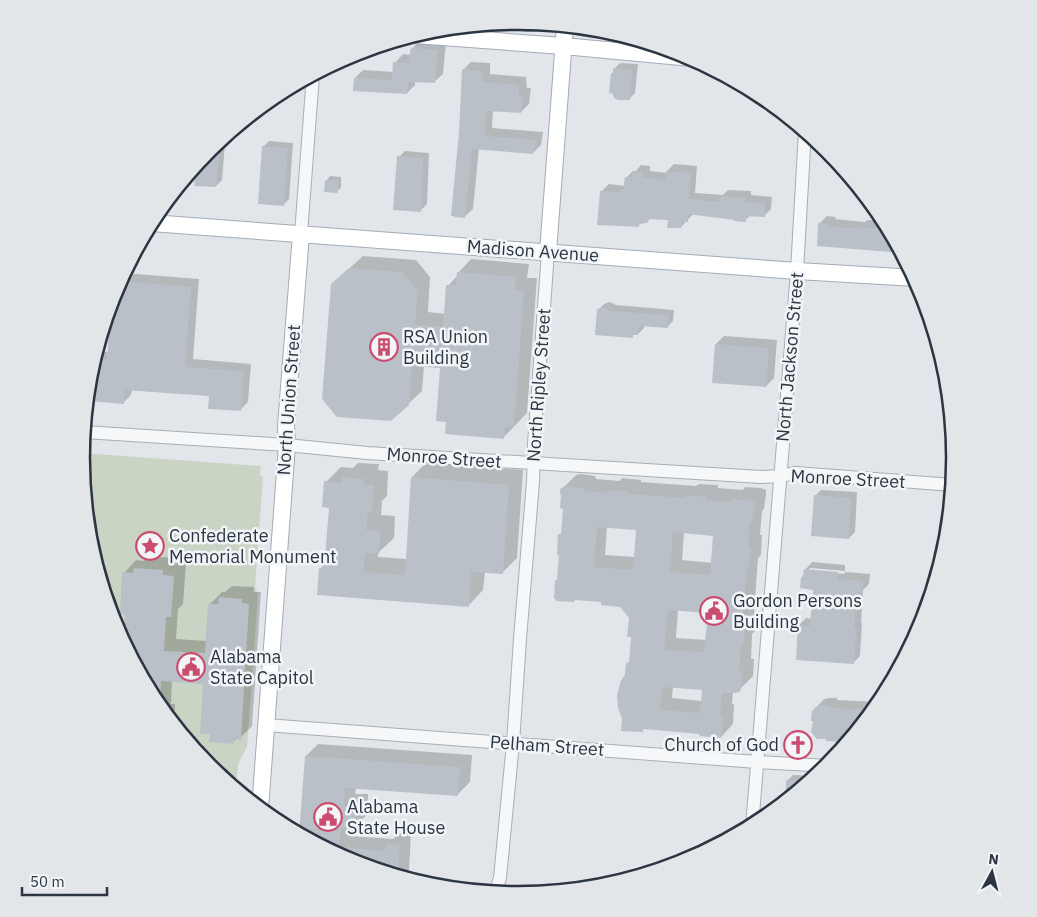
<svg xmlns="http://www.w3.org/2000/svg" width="1037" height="917" font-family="'IBM Plex Sans',sans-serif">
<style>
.green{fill:#cad4c4}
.shadow{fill:#0003;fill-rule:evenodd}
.building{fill:#bac0c7;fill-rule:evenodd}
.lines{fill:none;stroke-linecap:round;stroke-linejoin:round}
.minor-casing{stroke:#a7aeb4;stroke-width:14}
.major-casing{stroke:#a2acb5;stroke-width:18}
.minor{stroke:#f5f7f8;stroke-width:12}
.major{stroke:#fff;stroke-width:16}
.labels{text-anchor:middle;stroke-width:5;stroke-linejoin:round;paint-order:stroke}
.street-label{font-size:18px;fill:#2b3642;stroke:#f2f5f7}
.poi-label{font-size:18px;fill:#2b3642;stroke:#f2f5f7;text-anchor:start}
.rim{fill:none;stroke:#2b3642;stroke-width:2.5}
</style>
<rect width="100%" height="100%" fill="#e2e6ea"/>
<path class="green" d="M82,453L261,466L260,476L263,477L255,587L258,594L247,747L241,758L238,765L236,790L209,767L155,701L114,626L90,544L81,458Z"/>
<path class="shadow" d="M420,40L446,42L443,74L434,82L415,81V85L407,93L355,78L363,70L394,72L395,63L403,54L411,55L412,49Z
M471,62L490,63V74L526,77L527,88H531L529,104L521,112L493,110L492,128L543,132L541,145L533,153L479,148L473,209L464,217L460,132L463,70Z
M620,63L638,64L635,93L629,99L612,74L614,72V69Z
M269,141L293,143L289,199L283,205L263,147Z
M216,144H225L222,180L216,186L195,185L196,165L210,149Z
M405,151L429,153L427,204L421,210L399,157Z
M674,164L697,166L695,193L723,195L728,190L751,191V195L772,197L771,209L764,216L751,215L745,220L694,213L681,227L669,219L651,218L647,222H642L638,226L602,191L609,184L625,186L626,178L633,171H636L641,165L650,166V171L667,173V171Z
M330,176L341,177V188L337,191L327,180Z
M827,216L836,217L835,219L865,222L867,220L885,221L901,251L818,245L819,224Z
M363,256L416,260L430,277L428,312L446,314L448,286L458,275V273L471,259L529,264L527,278H537L527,413L503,438L447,421L442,367L424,366L422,391L408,404L332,284Z
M124,273L199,279L193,359L251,364L248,402L240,410L210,395L132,390L131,395L123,403L92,365L94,358L101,351L109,352L113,296Z
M610,302L616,305L674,310L673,321L667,327L644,325V328L638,334H635L632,336L598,310L604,304Z
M724,336L777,340L774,378L766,386L716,344Z
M427,462L523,470L517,558L502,573L485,572L483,590L468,606L320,569L326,563L330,507L326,482L341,467L353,468L358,463L379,464L378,470L388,471L387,496L382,501L381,515L395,516L394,538L378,553V557L407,559L412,477Z
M581,474L595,476L596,479L620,481L622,478L641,480V482L696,486L699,484L718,485V488L743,490L745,487L761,488L766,490V494L764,509L762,511L760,535H762L761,555L758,558L754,612L757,613L755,631L752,634L751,659H754L753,676L738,691L733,692L732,704H734L733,724L721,737L701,733L645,728L642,731L626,674L627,663L631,660L632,636L630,618L620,606L602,601L576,599L574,601L556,580L559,578L560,534L562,532L564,507L563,488L576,475ZM607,527L638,529L635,557L605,555ZM684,532L715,534L713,563L682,560ZM678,609L709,612L707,640L676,638ZM673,686L703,689L702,701L672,698Z
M821,490L857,492L855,532L849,538L815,496Z
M147,556L175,558L174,563L186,564L183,604L178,609L176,639L207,641L210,604L222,592H225L232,586L254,587V592H261L252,726L240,738H237L233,742L211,733L204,683L172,680L171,704H175L174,725L155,701L120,637L124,634L127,613L124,573L136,560L143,561Z
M812,562L845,565V571L810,568L808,571L844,574L845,572L870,574L869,584L863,590L861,623H862L860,656L853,663L799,625L806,618L812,619L814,589L802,577L804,575L805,570Z
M828,698H837V700L878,702L880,701H882L851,739H842L840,741L815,720L813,711L824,699H826Z
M318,744L472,755L470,782L458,794L356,787L355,794H368L367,815L354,827H352L351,836L393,839L399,833H411L409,870L401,878L351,862L300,835L306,756Z
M793,775L817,776L788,801L787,781Z"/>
<path class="building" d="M525,22L544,24L534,32H524Z
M411,48L438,50L435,83L408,82L407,94L353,91L354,78L392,80L393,62L408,63Z
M613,68L632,70L630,100H618L614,98L613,94L609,93L611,73H613Z
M462,69L483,71V82L519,85V95L523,96L521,113L486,111L485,136L536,140L533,154L472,149L465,218L454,217V216H451L459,132Z
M262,146L288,148L284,206L258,204Z
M210,149L220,150L216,187L194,186L196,166Z
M397,156L423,158L421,212L393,210Z
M666,171L691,173L689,199L720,202V196L745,198V202L765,203V217L746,216V222L734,221V220L688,214V222H682L681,228H667L668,220L648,219L647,223L639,224V227L597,225L600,191L619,192V190H623L625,177H632L633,172H643V177L665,180Z
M325,180H338V193L324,192Z
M818,223L828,224V226L858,229V227L889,229L902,253L817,246Z
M349,268L402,272L418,290L415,325L443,327L446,285H456L457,272L516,277L515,290L524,291L514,427H505L504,439L445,434L446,422L436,421L440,368L412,366L409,405L391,421L337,417L322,399L331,284Z
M120,281L191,287L185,367L244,371L241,411L208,409L209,396L125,390L124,404L88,401L90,371L94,359L107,360L111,301L115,291Z
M604,307L610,311L669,315L668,328L639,326L638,335H633V338L595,335L597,309Z
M715,344L769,348L766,387L712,383Z
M342,477L364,479V485H374L372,512H368L366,530L381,531L379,554L365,553L363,572L405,575L411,477L509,485L503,574L471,572L469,607L317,595L319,568H324L329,508L322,507L324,481L342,483Z
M565,486L583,488L584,491L609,493V490L629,492V494L685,498L686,495L707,497L706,500L732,502V499L745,500L748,499L754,502L755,507L752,522H750L748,547H751L749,569H747L742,624L745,625L743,645H741L739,671H742L741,690L739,692L735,693H722L720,716H723L721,738L699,736L700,734L643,729V732L621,731L622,719L618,708L617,696L620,683L625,674L626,663H629L631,637H627L629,618L620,607L601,605V602L574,600V602L557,601L554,598L555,580H557L559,555H557L558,534H561L563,509L560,508L561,496L560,492V489ZM597,527L636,530L633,570L594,567ZM673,532L713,536L710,575L670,572ZM668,610L708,613L704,652L664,650ZM662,687L702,690L700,713L660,710Z
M814,495L851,498L849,539L811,536Z
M134,568L163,570V575L174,576L171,617H166L164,651L205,653L208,604H218L219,597L242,599V603L249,604L241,740L234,739V744L209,742L210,734H200L203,684L161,681L160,707L155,701L123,642L125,614L120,613L122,572L133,573Z
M804,569L838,572V579L863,581L862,593L857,592L854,629H856L854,664L796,660L798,625L810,626L813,590L800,588L801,577H803Z
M819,705L830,706V708L875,710L850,741L840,740V742L826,741V739H817L811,732L813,721H811L812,710L814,711L815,707H819Z
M305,756L460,767L458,796L345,788L344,806H357L355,829L341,828L339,847L385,851L386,844L400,845L398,877L351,862L299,835Z
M786,780L810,782L786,802Z"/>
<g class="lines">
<defs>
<path id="minor" d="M301,234L313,75
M84,432L287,445L367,453L761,477L780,476L796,473L953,485
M266,725L757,762L829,766
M752,827L797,271L805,131
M495,893L500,878L513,743L520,639L533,482L534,444L548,252"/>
<path id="major" d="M415,35L563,46L692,58
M151,223L797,271L916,278
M548,252L565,26
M260,809L287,445L286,426L301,234"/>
</defs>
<use href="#minor" class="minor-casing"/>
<use href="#major" class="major-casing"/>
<use href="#minor" class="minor"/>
<use href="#major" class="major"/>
</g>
<defs>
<symbol id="building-ring" viewBox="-11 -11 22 22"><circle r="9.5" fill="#f2f5f7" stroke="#ca4d70" stroke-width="1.5"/><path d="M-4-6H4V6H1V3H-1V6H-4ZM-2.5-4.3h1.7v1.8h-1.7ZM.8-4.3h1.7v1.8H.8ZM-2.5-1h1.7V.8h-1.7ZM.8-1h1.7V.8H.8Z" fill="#ca4d70"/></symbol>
<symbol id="sight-ring" viewBox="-11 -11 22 22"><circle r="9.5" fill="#f2f5f7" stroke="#ca4d70" stroke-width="1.5"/><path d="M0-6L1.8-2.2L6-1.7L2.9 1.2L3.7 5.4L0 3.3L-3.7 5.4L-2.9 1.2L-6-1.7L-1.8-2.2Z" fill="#ca4d70"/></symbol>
<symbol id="civic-ring" viewBox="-11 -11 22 22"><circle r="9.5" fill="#f2f5f7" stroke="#ca4d70" stroke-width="1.5"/><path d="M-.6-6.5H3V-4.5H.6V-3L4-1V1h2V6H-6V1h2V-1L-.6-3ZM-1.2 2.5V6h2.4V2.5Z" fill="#ca4d70"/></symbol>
<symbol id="church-ring" viewBox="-11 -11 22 22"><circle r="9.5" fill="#f2f5f7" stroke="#ca4d70" stroke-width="1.5"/><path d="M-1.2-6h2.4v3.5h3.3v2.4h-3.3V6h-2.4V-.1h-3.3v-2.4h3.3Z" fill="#ca4d70"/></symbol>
</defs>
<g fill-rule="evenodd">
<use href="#building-ring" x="368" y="331" width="32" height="32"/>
<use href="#sight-ring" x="134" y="530" width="32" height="32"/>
<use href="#civic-ring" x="698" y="595" width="32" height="32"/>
<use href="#civic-ring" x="175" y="651" width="32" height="32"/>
<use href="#church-ring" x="782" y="729" width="32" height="32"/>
<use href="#civic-ring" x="312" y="801" width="32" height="32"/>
</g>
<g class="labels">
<g class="street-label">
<text transform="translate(533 251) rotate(4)" y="6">Madison Avenue</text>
<text transform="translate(790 357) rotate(-85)" y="6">North Jackson Street</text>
<text transform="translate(539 385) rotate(-86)" y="6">North Ripley Street</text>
<text transform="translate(289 400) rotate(-86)" y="6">North Union Street</text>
<text transform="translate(444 458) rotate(4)" y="6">Monroe Street</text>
<text transform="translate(848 479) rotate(3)" y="6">Monroe Street</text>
<text transform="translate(547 746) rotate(4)" y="6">Pelham Street</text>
</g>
<g class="poi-label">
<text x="403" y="343">RSA Union<tspan x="403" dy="21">Building</tspan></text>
<text x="169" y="542">Confederate<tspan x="169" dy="21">Memorial Monument</tspan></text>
<text x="733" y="607">Gordon Persons<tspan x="733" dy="21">Building</tspan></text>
<text x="210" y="663">Alabama<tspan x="210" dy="21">State Capitol</tspan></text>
<text x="779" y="751" text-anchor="end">Church of God</text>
<text x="347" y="813">Alabama<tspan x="347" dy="21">State House</tspan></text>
</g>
</g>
<path d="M0 0H1037V917H0ZM90 458a428 428 0 1 1 856 0a428 428 0 1 1-856 0Z" fill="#e2e6e9" fill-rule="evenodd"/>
<path class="rim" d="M90 458a428 428 0 1 1 856 0a428 428 0 1 1-856 0Z"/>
<g transform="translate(992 872) rotate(7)" stroke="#f2f5f7" stroke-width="4" paint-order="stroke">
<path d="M0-4L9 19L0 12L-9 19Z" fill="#2b3642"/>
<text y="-8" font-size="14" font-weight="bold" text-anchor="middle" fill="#2b3642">N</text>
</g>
<path d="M22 887v8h85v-8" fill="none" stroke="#2b3642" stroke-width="2.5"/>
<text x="30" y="887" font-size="15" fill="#2b3642" stroke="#f2f5f7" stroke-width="4" paint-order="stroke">50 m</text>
</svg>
